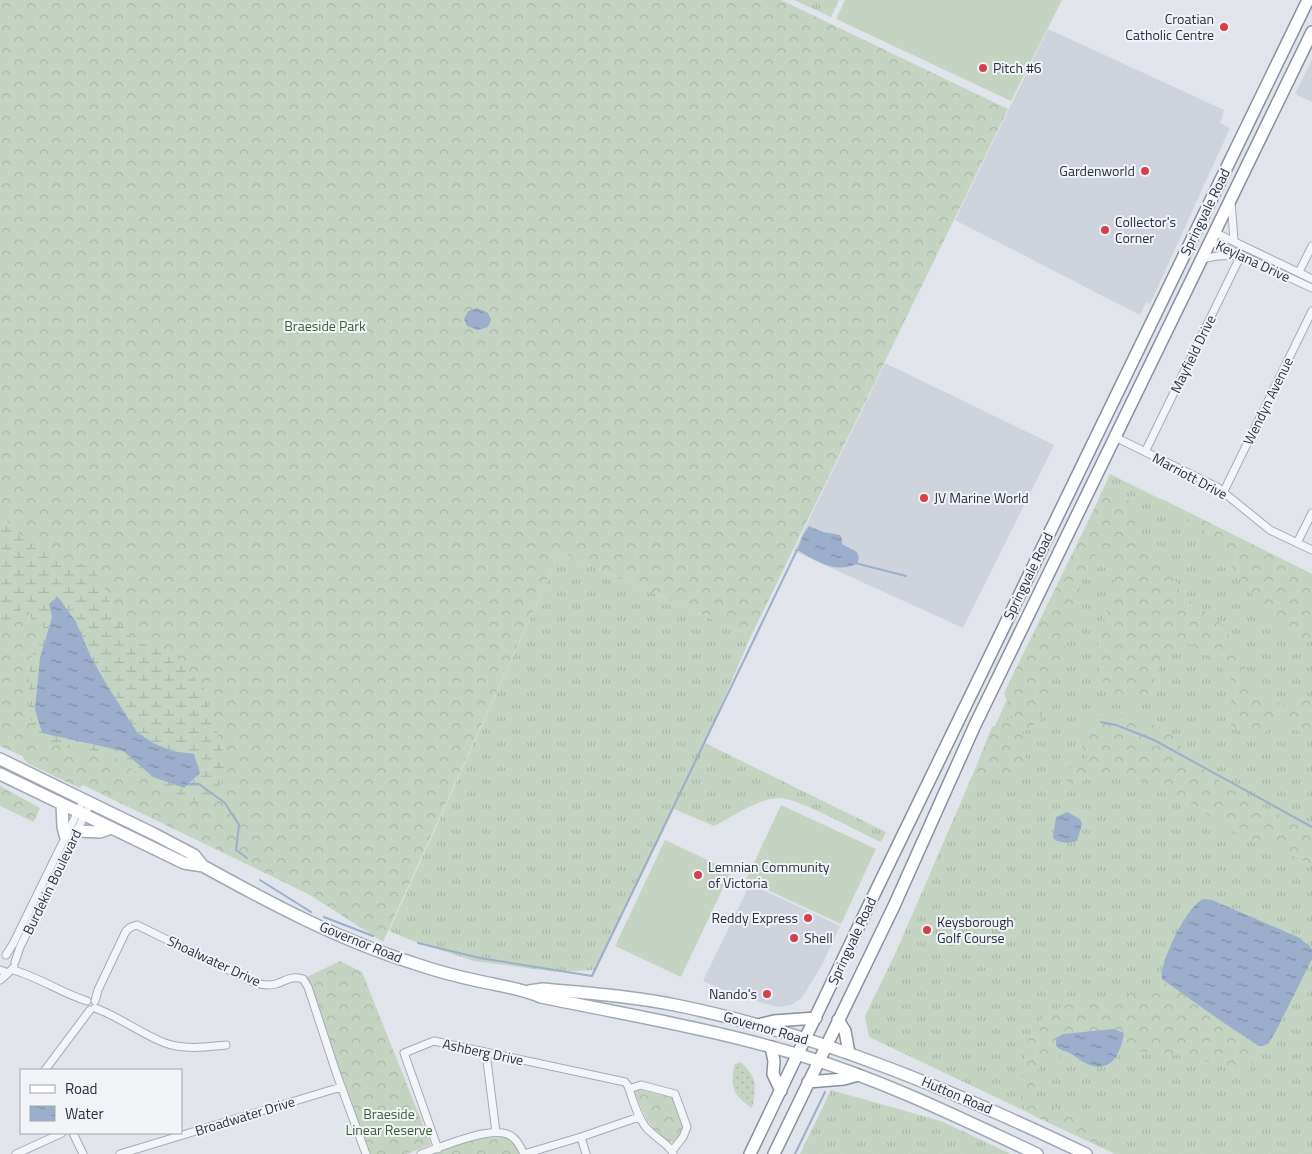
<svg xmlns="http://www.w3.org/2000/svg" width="1312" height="1154" font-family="'Titillium Web',sans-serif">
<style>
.built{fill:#cfd3dc}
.grass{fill:url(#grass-tufts)}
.forest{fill:url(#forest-crowns)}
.wetland{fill:url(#wetland-marsh);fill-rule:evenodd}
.garden{fill:url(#garden-dots)}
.pitch{fill:#c5d4c2}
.water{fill:url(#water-ripples)}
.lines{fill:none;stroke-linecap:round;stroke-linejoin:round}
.stream{stroke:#9baecb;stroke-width:2}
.minor-casing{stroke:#a6aab5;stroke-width:9}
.primary-casing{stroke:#a0a7b6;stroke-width:14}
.trunk-casing{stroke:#8890a1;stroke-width:14}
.minor{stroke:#f4f5f8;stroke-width:7}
.primary{stroke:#fff;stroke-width:11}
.trunk{stroke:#fff;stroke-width:11}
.poi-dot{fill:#d3424c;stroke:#f1f3f7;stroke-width:2}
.labels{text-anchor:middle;stroke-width:4;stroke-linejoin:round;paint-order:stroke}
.poi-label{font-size:14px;fill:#293043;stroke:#f1f3f7;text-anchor:start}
.street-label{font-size:14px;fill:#293043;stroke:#f1f3f7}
.park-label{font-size:14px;fill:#3a5f35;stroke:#f1f3f7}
</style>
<defs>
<pattern id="grass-tufts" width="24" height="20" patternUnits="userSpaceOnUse" patternTransform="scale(1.25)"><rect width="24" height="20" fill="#c5d4c2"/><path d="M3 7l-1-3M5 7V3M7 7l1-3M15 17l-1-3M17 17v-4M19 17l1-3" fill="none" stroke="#a9b6a8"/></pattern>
<pattern id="forest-crowns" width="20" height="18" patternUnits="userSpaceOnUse" patternTransform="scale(1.25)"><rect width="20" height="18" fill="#c5d4c2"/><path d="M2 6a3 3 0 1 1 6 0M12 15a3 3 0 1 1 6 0" fill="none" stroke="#a9b6a8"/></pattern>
<pattern id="wetland-marsh" width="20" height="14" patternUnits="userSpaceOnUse" patternTransform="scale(1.25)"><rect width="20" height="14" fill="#c5d4c2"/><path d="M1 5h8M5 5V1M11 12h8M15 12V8" fill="none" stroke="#a9b6a8"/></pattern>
<pattern id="garden-dots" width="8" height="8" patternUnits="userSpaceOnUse" patternTransform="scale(1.25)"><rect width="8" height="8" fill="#c5d4c2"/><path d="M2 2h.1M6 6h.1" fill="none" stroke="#a9b6a8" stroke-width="1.8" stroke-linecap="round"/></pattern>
<pattern id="water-ripples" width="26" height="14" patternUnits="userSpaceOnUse" patternTransform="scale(1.25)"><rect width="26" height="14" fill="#9baecb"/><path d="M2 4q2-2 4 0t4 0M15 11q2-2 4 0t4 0" fill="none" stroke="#7e8ea6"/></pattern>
</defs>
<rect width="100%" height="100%" fill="#e1e4ea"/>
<path class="built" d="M1048,29L1224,110L1220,123L1230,128L1150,304L1146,302L1140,315L955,220Z
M1312,60V102L1295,94Z
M885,363L1054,445L963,628L794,551Z
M750,884L840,926L823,963L802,998L791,1005L778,1007L737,996L703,981Z"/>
<path class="grass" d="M794,0H839L831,17Z
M1110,474L1312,574V1154H1115L869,1037L865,1016L896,952L973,774Z
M560,552L751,636L705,743L886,832L881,842C861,833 795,796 778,798C755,800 734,816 714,826L674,809L596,970L556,972L474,961L418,943L389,931Z
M831,1090L941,1121L1011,1154H800Z"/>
<path class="forest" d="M0,0H781L1008,109L751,636L560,552L383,942L310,895L83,785L79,788L27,763L22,756L0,746Z
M1104,489L1135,503V534L1170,566L1181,594L1223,625L1241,658L1260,699L1291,705L1312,698V738L1277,721L1256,741L1231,726V675L1189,644L1164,653L1147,701L1107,695L1095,658L1114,579L1115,563L1097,555L1082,575L1074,625L1050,686L1040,721L1023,732L1027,763L1013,784L973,774L992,727L1013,717L1004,693Z
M1160,498L1312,574V641L1283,631L1274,625L1223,554L1202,530Z
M1133,714L1175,735L1187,758L1226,785L1263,807L1309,829L1312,832V864L1232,831L1184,799L1143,782L1091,776L1069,789L1064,770L1088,761L1078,735L1094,718Z
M0,786L40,808L34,822L0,806Z
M340,961L362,972L431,1145L406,1154H369L307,977Z
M1155,980L1168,984L1259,1046L1252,1066L1248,1071L1173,1054L1120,1050L1124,1033L1114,1029L1063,1034L1057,1038L1056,1046L1061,1051L1059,1058L1056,1061L1045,1058C1035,1068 1031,1091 1039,1103C1066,1113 1085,1110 1103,1135L1097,1145L1036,1117L1020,1103C1022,1081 1022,1056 1030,1035C1046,995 1115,997 1152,993Z
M639,1088H643L642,1090L660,1095L661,1092L673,1095L675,1099L673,1100L682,1124L684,1123V1125L676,1142C654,1142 641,1108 634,1091Z
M507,1137L520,1150V1154H427L479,1138Z"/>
<path class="wetland" d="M0,514L20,534L38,548L93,568L104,587L116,620L137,642L174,655L205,690L228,770L216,791L198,803L161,789L106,752L67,748L40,738L28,713L30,662L44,626L33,624L28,608V600L12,624L6,623L0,625ZM49,604L91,657L108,687L137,732L153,743L172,751L194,754L153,777L123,751L42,733L35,709L40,658L52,617Z"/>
<path class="garden" d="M740,1062C757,1076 756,1085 753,1105L751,1108C732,1093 731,1089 734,1065Z"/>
<path class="pitch" d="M845,0H1062L1011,101L836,19Z
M781,805L876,849L841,924L746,880Z
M665,840L731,871L681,977L615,946Z"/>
<path class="water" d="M477,308L488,313L491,320L488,327L478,330L467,326L464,319L468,311Z
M809,526L823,532L840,535L842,539V544L857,552L859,558L857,564C834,574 817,561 797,550L803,535Z
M58,597L76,622L91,657L108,687L137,732L153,743L172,751L194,754L200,773L184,788L153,777L123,751L42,733L35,709L40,658L52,617L49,604Z
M1067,812L1080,819L1082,824L1077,841C1069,844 1062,843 1055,840L1053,837L1056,817Z
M1204,899L1212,900L1300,938L1312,949V959L1276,1031L1269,1043L1263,1046H1259L1221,1021L1162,979C1159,963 1188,903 1204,899Z
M1114,1029L1124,1033C1121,1051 1113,1073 1090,1065C1083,1063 1078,1058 1073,1055C1067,1051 1061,1051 1056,1046V1038L1063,1034Z"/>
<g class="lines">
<path class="stream" d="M855,563L906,576
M1101,722L1116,725L1154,740L1312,827
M188,784H199L225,803L239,825L236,850L247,858
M260,880L311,912
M324,917L373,936
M418,943L480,958L592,976L797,550H799
M795,1154L825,1092"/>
<defs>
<path id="minor" d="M1231,201L1234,240
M1214,232L1312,279
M1210,241L1312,288
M1202,259L1217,256L1241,255
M1299,272L1312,246
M1115,437L1217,487L1270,530L1312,550
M1145,452L1241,255
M1224,491L1312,311
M1297,543L1312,513
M6,955L13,944L84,799
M15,962L20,947L91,802
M0,970L8,973L14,967
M13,970C39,977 61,993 87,1001
M0,980L8,973
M95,1001L98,990L126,931L131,927L137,925L255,983C262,985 268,986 276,984C285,981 293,975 303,979L308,987L337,1075L366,1154
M95,1008C120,1017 141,1034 165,1043C184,1050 206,1047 226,1045
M486,1053L496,1132
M45,1070L90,1010
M629,1089L641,1085L675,1094L687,1127L683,1137L672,1151
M73,1133L83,1154
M581,1137L586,1154
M438,1149L404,1053L434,1041L625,1082L628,1086C633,1100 636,1114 645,1126C652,1136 671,1145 673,1154
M16,1154L62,1133
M120,1154L341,1087
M421,1154C441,1147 487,1127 507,1134C516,1137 520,1146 524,1154L581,1137L639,1117"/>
<path id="primary" d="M0,759L154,834L194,855L203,866C270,903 339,940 413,963C436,971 459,977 483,982C502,986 523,989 541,997C629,1015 717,1030 803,1056C885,1081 960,1118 1037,1154
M0,774L184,863L203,866
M62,804L63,827L65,835
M78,831L100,832L111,828
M529,991L543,989C587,993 631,996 675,1005C819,1034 954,1091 1086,1154"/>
<path id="trunk" d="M838,1020L845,1031L849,1053
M758,1025L774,1021L816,1018
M771,1047L774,1061L773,1074L781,1091
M808,1082L844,1079L858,1075
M750,1154L867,909L1308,0
M774,1154L894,906L975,725L1312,32"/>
</defs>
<use href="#minor" class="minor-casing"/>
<use href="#primary" class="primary-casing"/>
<use href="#trunk" class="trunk-casing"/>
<use href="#minor" class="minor"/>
<use href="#primary" class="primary"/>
<use href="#trunk" class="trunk"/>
</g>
<g class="poi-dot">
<circle cx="1224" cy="27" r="5"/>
<circle cx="983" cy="68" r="5"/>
<circle cx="1145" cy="171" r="5"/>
<circle cx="1105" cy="230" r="5"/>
<circle cx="924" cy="498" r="5"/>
<circle cx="698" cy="875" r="5"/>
<circle cx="808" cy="918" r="5"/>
<circle cx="927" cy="930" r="5"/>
<circle cx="794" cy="938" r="5"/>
<circle cx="767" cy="994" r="5"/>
</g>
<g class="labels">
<g class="poi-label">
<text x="1214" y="24" text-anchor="end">Croatian<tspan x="1214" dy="16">Catholic Centre</tspan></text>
<text x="993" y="73">Pitch #6</text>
<text x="1135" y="176" text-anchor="end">Gardenworld</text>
<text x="1115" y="227">Collector's<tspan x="1115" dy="16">Corner</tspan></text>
<text x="934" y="503">JV Marine World</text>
<text x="708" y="872">Lemnian Community<tspan x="708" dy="16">of Victoria</tspan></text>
<text x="798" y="923" text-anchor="end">Reddy Express</text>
<text x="937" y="927">Keysborough<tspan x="937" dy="16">Golf Course</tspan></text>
<text x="804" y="943">Shell</text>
<text x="757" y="999" text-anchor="end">Nando's</text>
</g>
<g class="street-label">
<text transform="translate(1205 212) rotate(-64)" y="5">Springvale Road</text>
<text transform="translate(1253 261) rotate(25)" y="5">Keylana Drive</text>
<text transform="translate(1193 354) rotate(-64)" y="5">Mayfield Drive</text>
<text transform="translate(1268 401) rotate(-64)" y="5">Wendyn Avenue</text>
<text transform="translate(1190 476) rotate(28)" y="5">Marriott Drive</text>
<text transform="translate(1028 576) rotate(-64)" y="5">Springvale Road</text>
<text transform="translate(52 882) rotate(-64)" y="5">Burdekin Boulevard</text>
<text transform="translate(852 941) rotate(-65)" y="5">Springvale Road</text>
<text transform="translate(361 942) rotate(22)" y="5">Governor Road</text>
<text transform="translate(214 961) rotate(25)" y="5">Shoalwater Drive</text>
<text transform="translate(766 1028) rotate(16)" y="5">Governor Road</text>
<text transform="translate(483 1052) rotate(12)" y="5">Ashberg Drive</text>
<text transform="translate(957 1095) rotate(23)" y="5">Hutton Road</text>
<text transform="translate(245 1116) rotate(-17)" y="5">Broadwater Drive</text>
</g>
<g class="park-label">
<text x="325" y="331">Braeside Park</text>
<text x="389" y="1119">Braeside<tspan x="389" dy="16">Linear Reserve</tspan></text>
</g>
</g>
<rect x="20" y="1069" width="162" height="65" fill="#f1f3f7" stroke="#a1a5af"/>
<rect x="30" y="1085" width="25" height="8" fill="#ffffff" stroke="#a1a5af"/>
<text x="65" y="1094" font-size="15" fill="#293043">Road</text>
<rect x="30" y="1106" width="25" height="15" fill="url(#water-ripples)" stroke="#a1a5af"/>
<text x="65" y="1119" font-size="15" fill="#293043">Water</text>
</svg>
